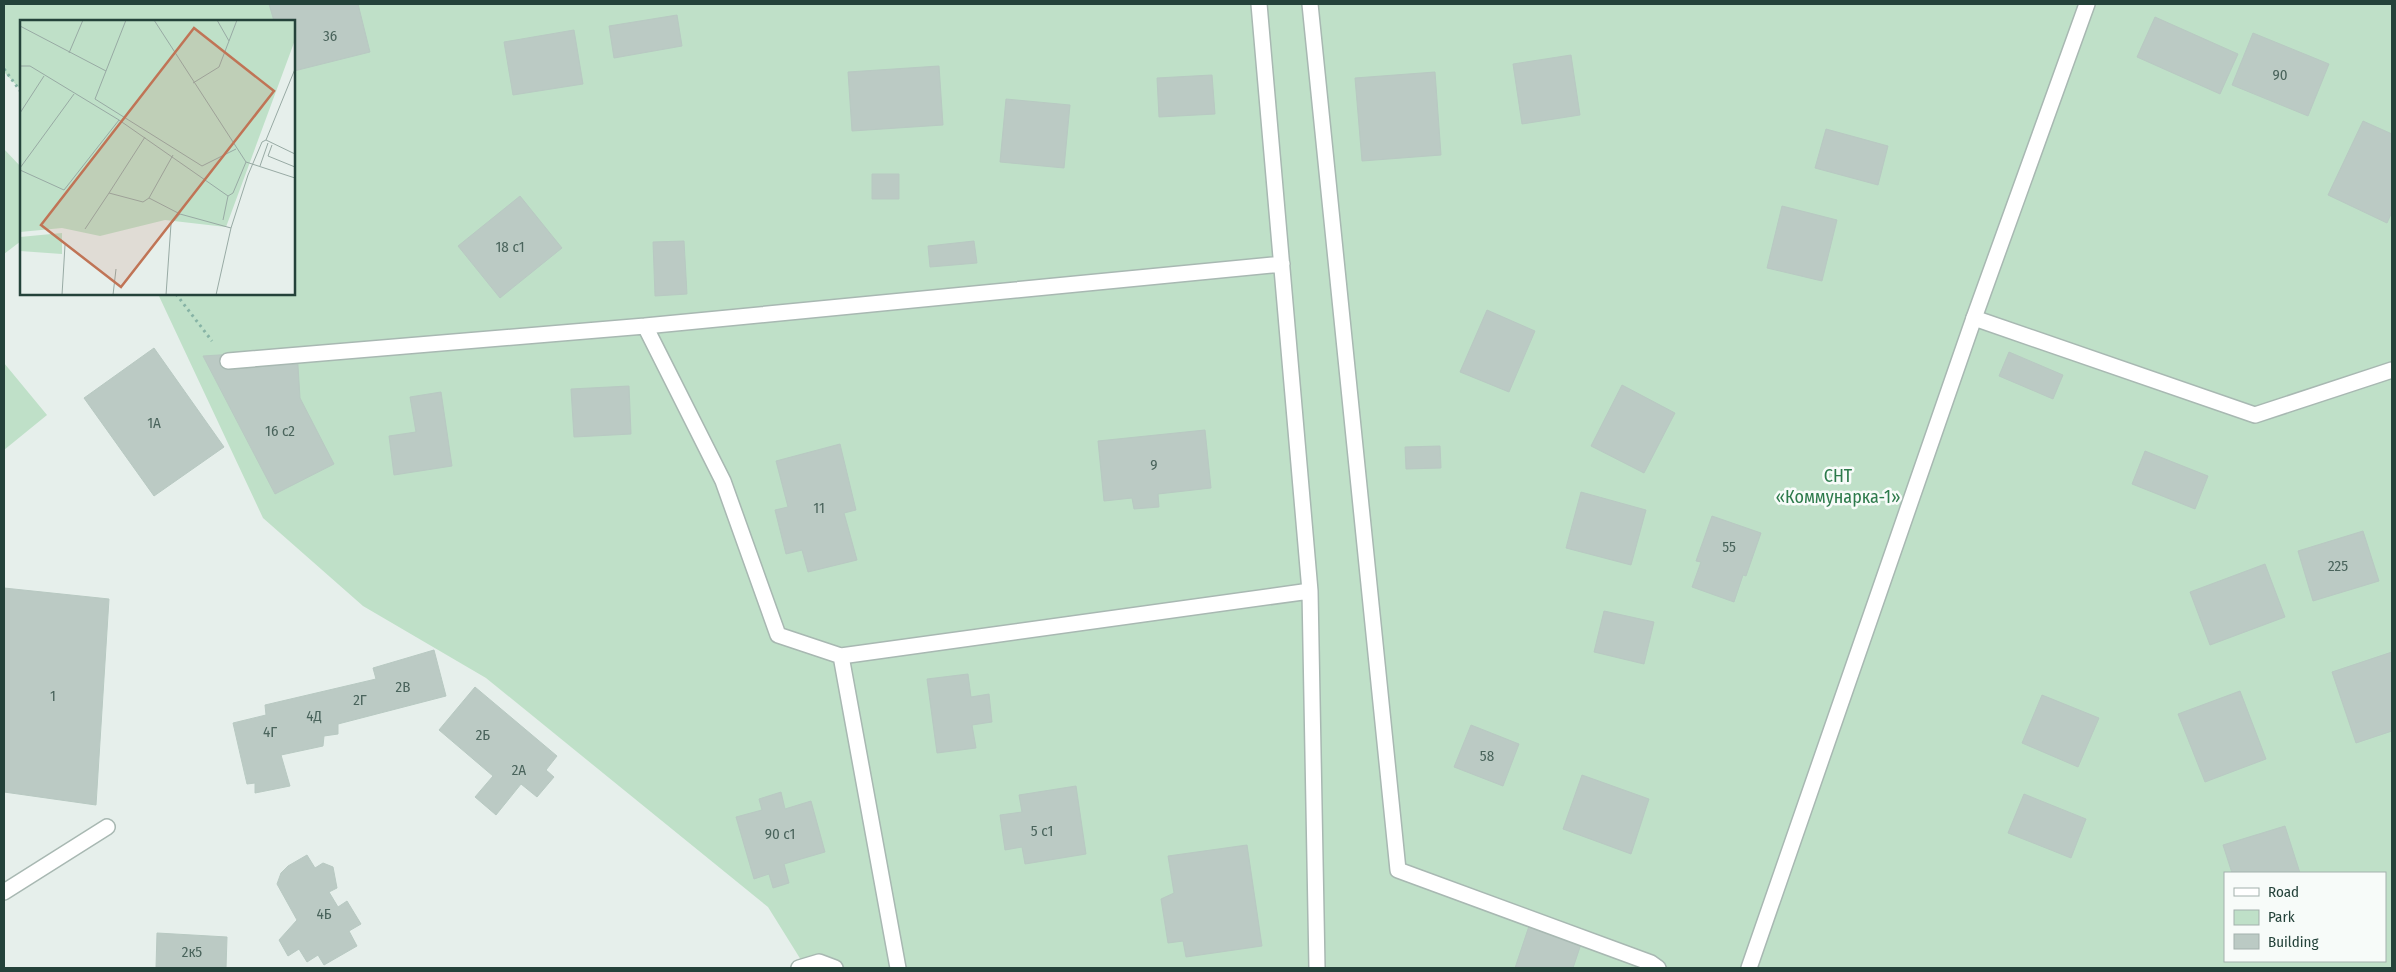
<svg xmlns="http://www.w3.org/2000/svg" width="2396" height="972" font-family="'Fira Sans Condensed',sans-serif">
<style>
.green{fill:#bfe0c8;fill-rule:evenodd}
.building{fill:#bbcac4;stroke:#b8c9c2}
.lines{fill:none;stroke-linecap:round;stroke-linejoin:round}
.service-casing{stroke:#a8b8b2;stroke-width:18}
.minor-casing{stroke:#a8b8b2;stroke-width:18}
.path{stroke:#86b3a5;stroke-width:3;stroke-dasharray:2.5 4;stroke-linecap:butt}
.service{stroke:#fff;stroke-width:15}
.minor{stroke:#fff;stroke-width:15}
.labels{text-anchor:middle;stroke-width:5;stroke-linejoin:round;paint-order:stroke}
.number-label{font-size:15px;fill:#4a645c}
.park-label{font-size:18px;fill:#2d7a4b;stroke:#f7fbf9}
.inset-road{fill:none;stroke:#98aaa4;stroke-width:1}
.view{fill:#c07456;fill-opacity:0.15;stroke:#c07456;stroke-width:2.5}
.inset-edge{fill:none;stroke:#24423a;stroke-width:2.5}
</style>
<rect width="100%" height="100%" fill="#e6efeb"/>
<path class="green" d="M4,4H2392V968H806L768,907L486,678L363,606L263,518L158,294H294V21H21V90L4,72ZM2225,873H2385V961H2225Z
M4,149L21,167V241L4,254Z
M4,363L47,415L4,450Z"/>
<path class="building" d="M269,4H358L370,52L294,71V21H274Z
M677,15L682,46L614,58L609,26Z
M2155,17L2238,54L2220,94L2137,57Z
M574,30L583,84L513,95L504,42Z
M2253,33L2329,64L2308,116L2232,85Z
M1571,55L1580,115L1522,124L1513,64Z
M939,66L943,125L852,131L848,72Z
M1435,72L1441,155L1362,161L1355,78Z
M1212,75L1215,114L1159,117L1157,78Z
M1006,99L1070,105L1064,168L1000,162Z
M2363,121L2392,134V212L2387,223L2328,195Z
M1826,129L1888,146L1878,185L1815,168Z
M872,174H899V199H872Z
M520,196L562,248L500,298L458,246Z
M1782,206L1837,220L1822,281L1767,268Z
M684,241L687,294L655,296L653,242Z
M974,241L977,263L930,267L928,246Z
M1487,310L1535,331L1509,392L1460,372Z
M154,348L224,447L154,496L84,398Z
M297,350L300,398L334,464L275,494L203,356Z
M2009,352L2063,375L2053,399L1999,376Z
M1622,385L1675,413L1644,473L1591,446Z
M629,386L631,434L574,437L571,389Z
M441,392L452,466L394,475L389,436L416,432L410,397Z
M1205,430L1211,488L1158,494L1159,507L1134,509L1132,498L1104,501L1098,441Z
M840,444L856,510L844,513L857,560L808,572L802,550L786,554L775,510L788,507L776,461Z
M1440,446L1441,468L1406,469L1405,447Z
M2145,451L2208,476L2195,509L2132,484Z
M1581,492L1646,510L1631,565L1566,548Z
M1712,516L1761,533L1746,576L1743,575L1734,602L1692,587L1701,562L1696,561Z
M2363,531L2379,581L2313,601L2298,551Z
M2265,564L2285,617L2210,645L2190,592Z
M4,588L109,599L96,805L4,792Z
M1604,611L1654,622L1644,664L1594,652Z
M434,650L446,696L338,724V734L324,736L323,746L281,755L290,786L255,793V783L247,784L233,723L266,715L265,705L376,679L373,668Z
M2392,652V731L2356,743L2332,672Z
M968,674L971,697L989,694L992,722L972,725L976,748L937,753L927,679Z
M475,687L557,756L546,770L554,777L537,797L521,784L496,815L475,797L493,776L439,730Z
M2240,691L2266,759L2205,782L2178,714Z
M2042,695L2099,718L2078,767L2022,743Z
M1471,725L1519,744L1503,786L1454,767Z
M1582,775L1649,799L1631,854L1563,829Z
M1076,786L1086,854L1025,864L1022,847L1005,850L1000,815L1022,812L1019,795Z
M781,792L785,809L811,801L825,852L784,864L789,883L773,888L769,874L754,879L736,817L762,810L759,799Z
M2024,794L2086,819L2071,858L2008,833Z
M2285,826L2300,873H2232L2223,845Z
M1247,845L1262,946L1186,957L1183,941L1168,943L1161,899L1174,893L1168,856Z
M307,855L315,868L323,863L333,867L337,888L329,892L338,907L347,901L361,924L349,931L357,946L324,965L318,955L307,962L299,949L288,956L279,940L297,920L277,884L281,873L288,866Z
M1529,926L1581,944L1573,968H1515Z
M157,933L227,937L226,968H156Z"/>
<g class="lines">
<defs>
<path id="service" d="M1259,4L1310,591L1317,968
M1310,4L1398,870L1651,963L1658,968
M1974,318L2255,415L2392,370
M645,326L1282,264
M228,361L645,326L723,481L778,635L841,656L898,968
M841,656L1310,591
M4,892L107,827
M799,968L819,962L835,968"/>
<path id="minor" d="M1749,968L1974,318L2087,4"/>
</defs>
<use href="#service" class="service-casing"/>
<use href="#minor" class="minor-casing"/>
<path class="path" d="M4,69L21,92
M176,294L212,341"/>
<use href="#service" class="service"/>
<use href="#minor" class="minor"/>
</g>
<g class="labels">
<g class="number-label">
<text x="330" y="41">36</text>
<text x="2280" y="80">90</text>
<text x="510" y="252">18 с1</text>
<text x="154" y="428">1А</text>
<text x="280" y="436">16 с2</text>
<text x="1154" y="470">9</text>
<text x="819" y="513">11</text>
<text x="1729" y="552">55</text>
<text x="2338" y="571">225</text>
<text x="403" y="692">2В</text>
<text x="53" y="701">1</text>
<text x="360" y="705">2Г</text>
<text x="314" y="721">4Д</text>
<text x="270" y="737">4Г</text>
<text x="483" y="740">2Б</text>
<text x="1487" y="761">58</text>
<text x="519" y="775">2А</text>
<text x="1042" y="836">5 с1</text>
<text x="780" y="839">90 с1</text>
<text x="324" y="919">4Б</text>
<text x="192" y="957">2к5</text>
</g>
<g class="park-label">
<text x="1838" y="482">СНТ<tspan x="1838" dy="21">«Коммунарка-1»</tspan></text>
</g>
</g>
<g transform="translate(20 20)">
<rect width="275" height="275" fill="#e6efeb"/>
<path d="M0,0H275V20L206,207L145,200L80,216L42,208L0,212ZM42,213V234L0,231V217Z" fill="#bfe0c8"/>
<path class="inset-road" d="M106,0L75,79L182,146L216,129M134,0L226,142L275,158M197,0L209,21M0,6L86,51M49,33L63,0M0,46H10L99,100L208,176L213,173L226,142M275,49L246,120L275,134M173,63L199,47L217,0M0,93L24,56M252,125L248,136L275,147M240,146L248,123M0,148L54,74M0,150L44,170L99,100M89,173L125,117M129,178L153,135M203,200L208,176M65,209L89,173L123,182L129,178L160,194L211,208M42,275L45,225M93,275L96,249M146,275L151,204L160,194M196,275L211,208L228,155L242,122L246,120"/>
<path class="view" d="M174,8L254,71L101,267L21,205Z"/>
<rect width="275" height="275" class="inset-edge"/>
</g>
<rect width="2396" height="972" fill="none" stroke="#24423a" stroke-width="10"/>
<rect x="2224" y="872" width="162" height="90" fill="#f7fbf9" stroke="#a3b1ad"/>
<rect x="2234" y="888" width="25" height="8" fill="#ffffff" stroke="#a3b1ad"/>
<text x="2268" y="897" font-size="15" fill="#24423a">Road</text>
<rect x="2234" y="910" width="25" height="15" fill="#bfe0c8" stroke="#a3b1ad"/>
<text x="2268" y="922" font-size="15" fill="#24423a">Park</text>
<rect x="2234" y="934" width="25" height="15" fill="#bbcac4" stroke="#a3b1ad"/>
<text x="2268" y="947" font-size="15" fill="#24423a">Building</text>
</svg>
